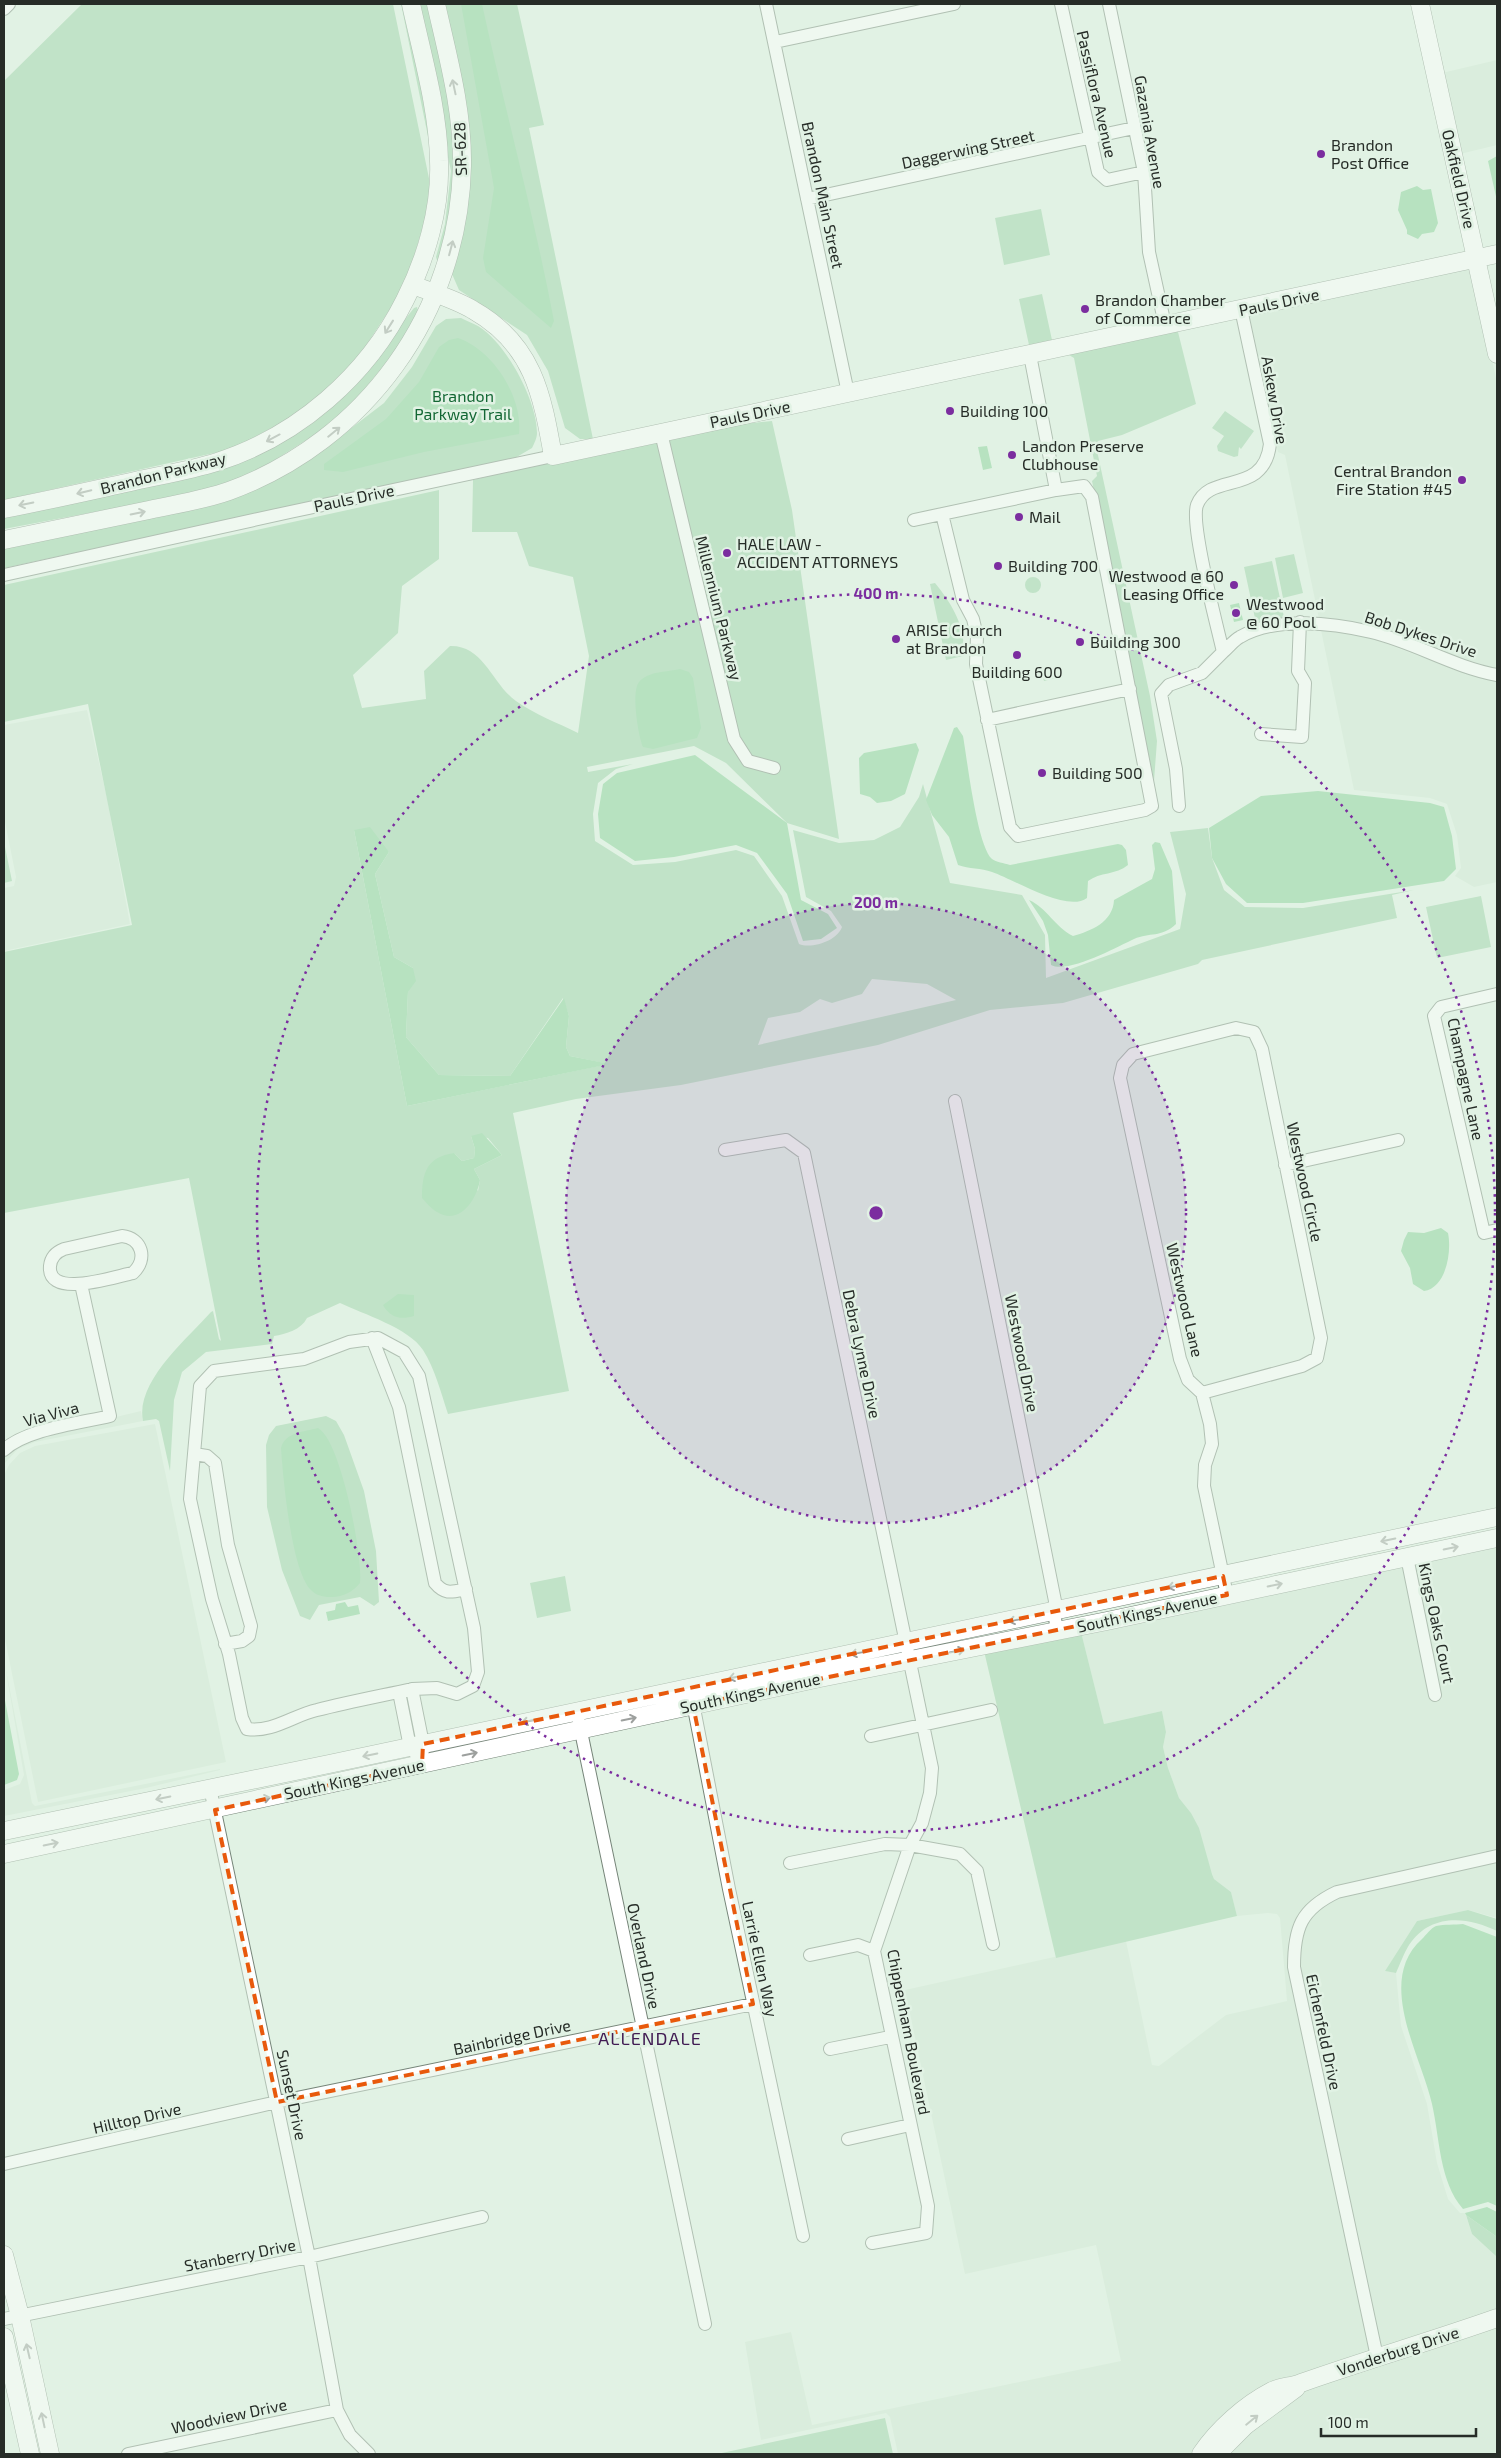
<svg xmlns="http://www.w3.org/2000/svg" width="1501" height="2458" font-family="'Exo 2',sans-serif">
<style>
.built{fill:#d0e7d5}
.green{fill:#9ad0a7;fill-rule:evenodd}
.water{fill:#83cf96}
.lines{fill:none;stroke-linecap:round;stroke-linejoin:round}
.street-casing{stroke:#768579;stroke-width:14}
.secondary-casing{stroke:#768579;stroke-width:19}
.street{stroke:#fff;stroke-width:12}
.secondary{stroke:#fff;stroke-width:18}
.oneway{stroke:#9da09e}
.marked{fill:none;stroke:#e8590c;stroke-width:4;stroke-dasharray:10 6;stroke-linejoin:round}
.ring{fill:none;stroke:#7b2d9f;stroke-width:2.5;stroke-dasharray:2.5 5}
.poi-dot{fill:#7b2d9f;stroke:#e1f2e4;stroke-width:2}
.labels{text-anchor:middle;stroke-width:5;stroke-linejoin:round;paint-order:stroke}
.street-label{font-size:16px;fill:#262c27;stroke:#e1f2e4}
.poi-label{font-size:16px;fill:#262c27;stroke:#e1f2e4;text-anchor:start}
.park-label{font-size:16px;fill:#136734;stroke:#e1f2e4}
.neighbourhood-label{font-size:18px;letter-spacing:1px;fill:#411c53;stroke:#e1f2e4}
.centre{fill:#7b2d9f;stroke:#e1f2e4;stroke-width:2.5}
.ring-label{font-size:15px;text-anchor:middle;font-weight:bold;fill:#7b2d9f;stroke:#e1f2e4;stroke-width:5;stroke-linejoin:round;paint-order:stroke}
</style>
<rect width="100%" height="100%" fill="#e1f2e4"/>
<path class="built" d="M1497,60V145L1460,154L1442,73Z
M1472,265L1497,383V669L1429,648L1319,619L1285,455L1278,452L1249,313Z
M1321,630L1369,637L1424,658L1497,680V882L1474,887L1455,876L1461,868L1457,835L1447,804L1430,798L1354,790Z
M87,710L107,798L130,924L4,951V888L14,886L16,877L4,817V725Z
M141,1411L143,1421L35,1442L18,1449L4,1464V1457L14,1448L35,1439L117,1420L116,1417Z
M155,1424L226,1762L38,1802L4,1634V1475L9,1465L20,1453L35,1446Z
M1497,1544V1851L1335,1887L1315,1896L1298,1914L1288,1940V1968L1370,2354L1321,2370L1194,2454H898L890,2417L886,2413L761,2440L745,2342L791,2332L812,2425L1121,2361L1096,2245L965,2274L905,1990L1126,1941L1152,2065L1159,2066L1226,2015L1287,2001L1280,1918L1277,1914L1268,1913L1237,1916L1231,1892L1214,1879L1191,1813L1179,1798L1168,1768L1163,1747L1166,1732L1162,1711L1104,1724L1081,1632L1403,1564L1431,1701L1442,1699L1414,1561Z
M4,1660L32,1803L35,1806L220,1769V1770L146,1788L4,1816V1790L20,1784L24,1775Z
M1497,1862V1918L1468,1910L1417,1921L1385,1971L1396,1973L1401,2026L1427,2104L1437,2163L1448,2199L1460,2213H1465L1472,2234L1497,2257V2313L1382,2350L1300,1966V1942L1308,1920L1322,1905L1339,1897Z
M1497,2324V2454H1225L1302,2389Z"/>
<path class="green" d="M82,4H393L431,188L429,207L405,286L350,370L292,417L232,449L4,500V81Z
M401,4H409L429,96L433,161Z
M420,4H432L453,108L456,191L438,263L436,257L445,224L451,171L446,148L440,91Z
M443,4H517L544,125L529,128L593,439H580L565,428L548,371L527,335L459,290L452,274L462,239L469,167Z
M1041,209L1050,255L1004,265L995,218Z
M1042,294L1052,340L1029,345L1019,299Z
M414,308L417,307L418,311L411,332L341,418L253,474L200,492L4,529V516L257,453L398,328Z
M461,318C466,321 473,323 478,326C506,343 537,400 537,433C537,438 534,444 532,448L515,458L4,568V548L200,506L324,449L384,403L412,367L436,326L446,319Z
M1177,328L1196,404L1122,435L1098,441L1096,446L1150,696L1157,741L1154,781L1092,481L1097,476L1074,358L1069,355L1036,361Z
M1225,411L1254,431L1241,449L1239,447L1238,456L1234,457L1218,451L1217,446L1224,436L1212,428Z
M772,421L792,510L839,839L787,823L726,763L694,746L587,767L588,772L633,764L616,769L598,783L593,814L595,841L633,865L675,862L736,850L754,856L782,896L799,944C812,949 837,941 842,927L831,911L806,897L793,830L839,843L874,840L900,827L919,797L923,784L950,883L1022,895L1045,935L1046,978L1180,929L1186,894L1170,832L1208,828L1212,858L1224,890L1245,907L1303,908L1414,890L1392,895L1397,918L1202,960L1198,964L1063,1003L990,1010L878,1045L681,1085L576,1099L513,1113L569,1391L448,1414C441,1393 435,1369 423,1350C409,1328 363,1314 340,1303L307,1318C301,1330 286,1334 274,1336L272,1344L206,1352L182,1372L174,1400L170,1471L159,1421L156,1419L143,1421C135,1382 187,1339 211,1312L213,1311L219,1339L221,1341L189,1178L4,1213V952L132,925L88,704L4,722V585L439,490V559L402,586L398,633L353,675L362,708L426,699L424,671L450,646C484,645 492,684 516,701C534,714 558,723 578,733L589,656L573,577L529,566L517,532H472L473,480L661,433ZM354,830L389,852L375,874L394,957L413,968L408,992L406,1037L439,1075L510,1076L563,998L569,1016L566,1047L570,1056L608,1064L407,1106ZM872,979L927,984L956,1000L758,1045L768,1018L800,1012L820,999L832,1003L862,994ZM471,1136L488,1138L502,1155L474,1169L480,1180L478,1191L454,1153L462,1161L474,1158L475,1149Z
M1294,554L1303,593L1283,598L1275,558Z
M1272,561L1284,617L1256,623L1244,567Z
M1025 585a8 8 0 1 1 16 0a8 8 0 1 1-16 0Z
M935,583C952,604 967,628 963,656L946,660L930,584Z
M1058,666L1061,677L1044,681L1041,670Z
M4,842L12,881L4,883Z
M1481,896L1491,947L1437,958L1426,907Z
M326,1416L336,1421L344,1435L364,1491L376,1551L379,1602L374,1606L360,1597L319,1605L310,1620L300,1616L282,1570L267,1507L266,1445L269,1435L276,1426Z
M565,1576L571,1611L537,1618L530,1583Z
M1081,1632L1104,1724L1162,1711L1166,1732L1163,1747L1168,1768L1179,1798L1191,1813L1199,1828L1212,1874L1214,1879L1231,1892L1237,1916L1056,1958L984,1651Z
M1468,1910L1497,1919V1931C1467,1916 1430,1913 1409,1945C1404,1953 1400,1964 1396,1973L1385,1971L1417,1921Z
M1466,2215L1497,2237V2257L1472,2234Z
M885,2418L893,2454H717Z"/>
<path class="water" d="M461,4H482C505,110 534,215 554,321L551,328L486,272L483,258L494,188Z
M1497,156V201L1488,161Z
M1417,186L1423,190L1431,189L1438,223L1434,232L1422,234L1418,239L1407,234V230L1398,210L1401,192Z
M458,338C493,350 523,397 519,434L424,452L343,472L324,470V464L386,419L419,382L439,347L449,340Z
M987,446L992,468L983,470L978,447Z
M1239,603L1243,620L1234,622L1230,605Z
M680,669L689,672L693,678L701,728L697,738L653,749L643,747C638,735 631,692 639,682C648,671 668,672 680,669Z
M957,727L963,736C967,758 977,846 992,859C996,862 1004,863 1010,865L1118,844L1122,845L1126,850L1128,865C1116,875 1100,872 1088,881L1087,898C1067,913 1015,880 992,872C981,868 969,869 958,865L949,837L932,815L926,800L951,736L954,728Z
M916,743L919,750L905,794L891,801L877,803L870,797L860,794L859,758L864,753Z
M695,755L787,823L801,900L828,914L837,928L821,939L803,941L787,894L757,853L736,845L674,857L635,861L600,838L598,814L603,784L617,773Z
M1318,791L1430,803L1444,807L1452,836L1456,869L1444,881L1303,903H1247L1226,884L1212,858L1209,828L1261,796Z
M370,827L389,852L375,874L394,957L413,968L416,981L408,992L406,1037L439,1075L510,1076L564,998L569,1016L566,1047L570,1056L610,1064L407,1106L354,830Z
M1155,842L1160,843L1172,871L1176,924C1161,938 1150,932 1134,939C1117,947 1068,974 1051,965L1048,935L1043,921L1029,900C1047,908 1055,927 1073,936C1091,931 1113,922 1114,900L1152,879L1155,869L1152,845Z
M482,1133L502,1155L474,1169L480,1180C477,1199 460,1226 437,1212C431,1209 426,1202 422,1198C422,1172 427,1157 454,1153L462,1161L474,1158L475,1149L471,1136Z
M1441,1228L1448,1233C1452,1252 1446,1288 1424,1291L1413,1284L1410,1268L1401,1251L1404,1240L1408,1232L1424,1233Z
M398,1294L414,1295V1316C401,1320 390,1318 383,1305Z
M318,1428C341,1440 363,1557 360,1583C353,1592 341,1598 330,1597C322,1597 315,1595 310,1589C291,1568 283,1477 281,1448C285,1432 304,1432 318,1428Z
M345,1602L348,1607L358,1605L360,1614L328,1621L326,1612L335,1610L336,1604Z
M4,1695L19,1774L17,1780L4,1785Z
M1463,1924L1497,1937V2206L1488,2202L1463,2209C1439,2181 1440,2139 1432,2104C1421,2055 1375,1981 1422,1939C1426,1935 1431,1928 1436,1926C1444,1924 1455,1925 1463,1924Z
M1487,2207L1497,2212V2237L1466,2215L1465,2213Z"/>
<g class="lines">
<defs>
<path id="street" d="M766,4L848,393
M1061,4L1098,172L1107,180L1144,172
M1109,4L1144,172L1149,252L1165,325
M4,9L9,4
M775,42L954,4
M807,199L1134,128
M1030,355L1056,490L1084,486L1092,497L1152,806L1145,810L1018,836L1010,827L976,664L977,636L973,619L963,600L942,514L1056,490
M661,433L734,739L748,761L774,768
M914,520L942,514
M4,575L290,512L553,456
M1223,652C1229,647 1234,640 1240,637C1276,616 1333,623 1371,632C1414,642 1453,667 1497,675
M987,720L1130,689
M1261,734L1302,737L1305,683L1298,671L1300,622
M1179,806L1176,769L1161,694L1169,685L1202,673L1223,652C1217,625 1190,525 1197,505C1210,471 1264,497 1270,444L1241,309
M1497,994L1441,1007L1434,1016L1484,1233L1497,1230
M955,1101L1055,1601L1054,1612L1057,1631
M725,1150L786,1140L804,1153L932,1768L930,1793L922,1823L910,1845L874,1951L928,2206L926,2233L872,2243
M1285,1165L1398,1140
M122,1236C142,1238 148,1259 133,1273C116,1276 47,1300 50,1266C51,1257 56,1252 64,1249Z
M372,1338L399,1407L435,1583C445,1595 452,1592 466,1589
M1202,1393L1302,1366L1317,1358L1321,1338L1262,1049L1254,1032L1236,1028L1133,1054L1123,1065L1120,1078L1180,1359L1188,1380L1202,1393L1210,1424L1212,1444L1205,1465L1204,1486L1227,1595
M4,1450C26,1429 81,1423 110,1416L81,1284
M194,1454L207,1456L215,1463L228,1545L251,1626L249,1636L242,1641L225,1644
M1407,1557L1435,1695
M412,1689C380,1696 348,1702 317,1710C294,1715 272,1733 247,1729L242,1718L229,1654L212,1599L190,1499L200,1386L214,1371L304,1359L349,1342L378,1338L404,1352L419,1376L474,1628L478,1672L473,1686L457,1694L437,1688L412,1689L423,1744L422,1765
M399,1692L410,1747L414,1752
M692,1698L729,1889L803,2236
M579,1722L705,2324
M871,1736L991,1710
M210,1788L309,2257L337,2410L350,2435L369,2454
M790,1863L885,1844L910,1845L960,1854L977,1871L993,1944
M810,1955L858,1945L874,1951
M830,2049L890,2037
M848,2139L910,2125
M4,2164L277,2102L753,2004
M4,2319L309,2257L482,2217
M1377,2357L1294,1967C1294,1928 1301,1909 1337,1892L1497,1856
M128,2454L337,2410"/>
<path id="secondary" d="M1420,4L1497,354
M413,285C433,293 455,299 473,310C533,344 542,394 553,456L1497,254
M4,509C45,501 85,492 126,483C156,476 188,471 217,462C298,436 367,376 405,300C426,259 441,208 439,161C438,108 422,55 411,4
M4,540C52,530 101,520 149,510C176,504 204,500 229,491C366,441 459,312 462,166C463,111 448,57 436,4
M4,1831L329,1764L1497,1517
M4,1854L820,1678L1107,1621L1497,1538
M4,2255L20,2316L50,2454
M4,2337L30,2454
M1201,2454C1218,2429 1245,2405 1272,2391C1282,2386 1291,2387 1301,2383C1366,2360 1432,2341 1497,2318
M1217,2454L1246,2425L1296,2388"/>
</defs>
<use href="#street" class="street-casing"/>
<use href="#secondary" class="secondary-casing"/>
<use href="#street" class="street"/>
<use href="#secondary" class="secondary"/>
</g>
<defs><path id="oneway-shaft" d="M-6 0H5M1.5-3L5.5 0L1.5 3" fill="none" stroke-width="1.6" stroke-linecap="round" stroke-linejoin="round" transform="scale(1.25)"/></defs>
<g class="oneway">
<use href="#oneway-shaft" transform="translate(454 87) rotate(-102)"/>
<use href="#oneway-shaft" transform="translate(451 248) rotate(-75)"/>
<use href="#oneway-shaft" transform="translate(389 327) rotate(122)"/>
<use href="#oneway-shaft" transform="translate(334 432) rotate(-39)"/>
<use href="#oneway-shaft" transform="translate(273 438) rotate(152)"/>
<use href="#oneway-shaft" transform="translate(84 492) rotate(167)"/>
<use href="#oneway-shaft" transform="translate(26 504) rotate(168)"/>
<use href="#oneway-shaft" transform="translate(138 513) rotate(-12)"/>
<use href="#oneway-shaft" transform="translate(1388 1540) rotate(168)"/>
<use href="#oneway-shaft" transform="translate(1451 1548) rotate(-12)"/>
<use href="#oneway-shaft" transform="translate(1275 1585) rotate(-12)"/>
<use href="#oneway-shaft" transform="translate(1175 1586) rotate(168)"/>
<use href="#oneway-shaft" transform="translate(1016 1620) rotate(168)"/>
<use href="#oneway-shaft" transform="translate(957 1651) rotate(-11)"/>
<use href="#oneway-shaft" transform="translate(858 1653) rotate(169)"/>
<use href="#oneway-shaft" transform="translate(736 1677) rotate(169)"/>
<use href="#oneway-shaft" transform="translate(629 1719) rotate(-12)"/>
<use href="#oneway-shaft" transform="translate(529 1721) rotate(168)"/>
<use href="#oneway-shaft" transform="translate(470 1754) rotate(-12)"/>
<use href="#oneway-shaft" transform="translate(370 1755) rotate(168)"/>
<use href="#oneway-shaft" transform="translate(163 1798) rotate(168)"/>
<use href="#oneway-shaft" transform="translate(263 1799) rotate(-12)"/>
<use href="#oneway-shaft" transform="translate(51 1844) rotate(-12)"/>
<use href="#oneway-shaft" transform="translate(28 2351) rotate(-103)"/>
<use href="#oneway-shaft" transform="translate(43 2420) rotate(-102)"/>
<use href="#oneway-shaft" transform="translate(1252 2420) rotate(-39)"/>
</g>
<path d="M0 0H1501V2458H0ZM1223,1576L1227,1595L693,1705L753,2004L277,2102L215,1810L422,1765L423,1744Z" fill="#e1f2e4" fill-opacity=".55" fill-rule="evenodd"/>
<path class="marked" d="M1223,1576L1227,1595L693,1705L753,2004L277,2102L215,1810L422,1765L423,1744Z"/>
<circle cx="876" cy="1213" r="310" fill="#7b2d9f" fill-opacity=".12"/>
<g class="ring">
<circle cx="876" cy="1213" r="310"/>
<circle cx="876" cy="1213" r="619"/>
</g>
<g class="poi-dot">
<circle cx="1321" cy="154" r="5"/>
<circle cx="1085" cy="309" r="5"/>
<circle cx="950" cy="411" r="5"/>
<circle cx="1012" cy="455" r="5"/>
<circle cx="1462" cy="480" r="5"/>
<circle cx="1019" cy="517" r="5"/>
<circle cx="727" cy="553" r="5"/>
<circle cx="998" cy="566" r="5"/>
<circle cx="1234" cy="585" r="5"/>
<circle cx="1236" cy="613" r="5"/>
<circle cx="896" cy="639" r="5"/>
<circle cx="1080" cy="642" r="5"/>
<circle cx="1017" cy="655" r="5"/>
<circle cx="1042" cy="773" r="5"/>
</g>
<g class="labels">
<g class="street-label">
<text transform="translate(1097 94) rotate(77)" y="6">Passiflora Avenue</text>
<text transform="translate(1150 132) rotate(80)" y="6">Gazania Avenue</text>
<text transform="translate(460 149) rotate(-92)" y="6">SR-628</text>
<text transform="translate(968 149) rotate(-12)" y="6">Daggerwing Street</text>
<text transform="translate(1459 179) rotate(77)" y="6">Oakfield Drive</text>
<text transform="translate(823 195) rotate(78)" y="6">Brandon Main Street</text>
<text transform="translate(1279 302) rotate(-12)" y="6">Pauls Drive</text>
<text transform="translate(1275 400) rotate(80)" y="6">Askew Drive</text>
<text transform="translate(750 414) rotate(-12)" y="6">Pauls Drive</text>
<text transform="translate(163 473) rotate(-14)" y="6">Brandon Parkway</text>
<text transform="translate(354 498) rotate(-12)" y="6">Pauls Drive</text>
<text transform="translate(719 608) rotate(76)" y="6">Millennium Parkway</text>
<text transform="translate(1421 634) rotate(18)" y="6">Bob Dykes Drive</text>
<text transform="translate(1466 1079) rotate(78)" y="6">Champagne Lane</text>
<text transform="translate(1305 1182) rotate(78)" y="6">Westwood Circle</text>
<text transform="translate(1185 1300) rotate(77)" y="6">Westwood Lane</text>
<text transform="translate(1022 1353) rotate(79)" y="6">Westwood Drive</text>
<text transform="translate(862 1354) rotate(78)" y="6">Debra Lynne Drive</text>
<text transform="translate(51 1414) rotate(-15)" y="6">Via Viva</text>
<text transform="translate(1147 1612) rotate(-12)" y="6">South Kings Avenue</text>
<text transform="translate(1437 1623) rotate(78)" y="6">Kings Oaks Court</text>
<text transform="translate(750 1693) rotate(-12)" y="6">South Kings Avenue</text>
<text transform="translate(354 1779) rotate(-12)" y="6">South Kings Avenue</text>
<text transform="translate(644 1956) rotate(78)" y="6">Overland Drive</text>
<text transform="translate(760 1959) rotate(78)" y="6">Larrie Ellen Way</text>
<text transform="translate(909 2032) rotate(79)" y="6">Chippenham Boulevard</text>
<text transform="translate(1324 2032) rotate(78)" y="6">Eichenfeld Drive</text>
<text transform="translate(512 2037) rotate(-12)" y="6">Bainbridge Drive</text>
<text transform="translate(292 2095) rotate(78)" y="6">Sunset Drive</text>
<text transform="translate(137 2118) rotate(-13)" y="6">Hilltop Drive</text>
<text transform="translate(240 2255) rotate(-11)" y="6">Stanberry Drive</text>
<text transform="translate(1398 2351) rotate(-18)" y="6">Vonderburg Drive</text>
<text transform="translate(229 2416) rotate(-12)" y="6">Woodview Drive</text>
</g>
<g class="poi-label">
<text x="1331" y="151">Brandon<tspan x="1331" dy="18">Post Office</tspan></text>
<text x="1095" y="306">Brandon Chamber<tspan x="1095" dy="18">of Commerce</tspan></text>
<text x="960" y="417">Building 100</text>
<text x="1022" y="452">Landon Preserve<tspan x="1022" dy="18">Clubhouse</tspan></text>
<text x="1452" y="477" text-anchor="end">Central Brandon<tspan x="1452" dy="18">Fire Station #45</tspan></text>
<text x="1029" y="523">Mail</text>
<text x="737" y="550">HALE LAW -<tspan x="737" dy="18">ACCIDENT ATTORNEYS</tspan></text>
<text x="1008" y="572">Building 700</text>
<text x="1224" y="582" text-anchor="end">Westwood @ 60<tspan x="1224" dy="18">Leasing Office</tspan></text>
<text x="1246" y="610">Westwood<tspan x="1246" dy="18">@ 60 Pool</tspan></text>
<text x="906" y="636">ARISE Church<tspan x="906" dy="18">at Brandon</tspan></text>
<text x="1090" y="648">Building 300</text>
<text x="1017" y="678" text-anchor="middle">Building 600</text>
<text x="1052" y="779">Building 500</text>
</g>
<g class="park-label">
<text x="463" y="402">Brandon<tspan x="463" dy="18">Parkway Trail</tspan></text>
</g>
<g class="neighbourhood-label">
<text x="650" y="2045">ALLENDALE</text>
</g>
</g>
<circle cx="876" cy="1213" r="8" class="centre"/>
<g class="ring-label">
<text x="876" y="599">400 m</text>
<text x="876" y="908">200 m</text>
</g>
<rect width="1501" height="2458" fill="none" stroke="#262c27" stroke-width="10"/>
<path d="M1321 2428v8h155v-8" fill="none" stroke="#262c27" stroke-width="2.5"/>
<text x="1328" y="2428" font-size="15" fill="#262c27" stroke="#e1f2e4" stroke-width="4" paint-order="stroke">100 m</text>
</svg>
